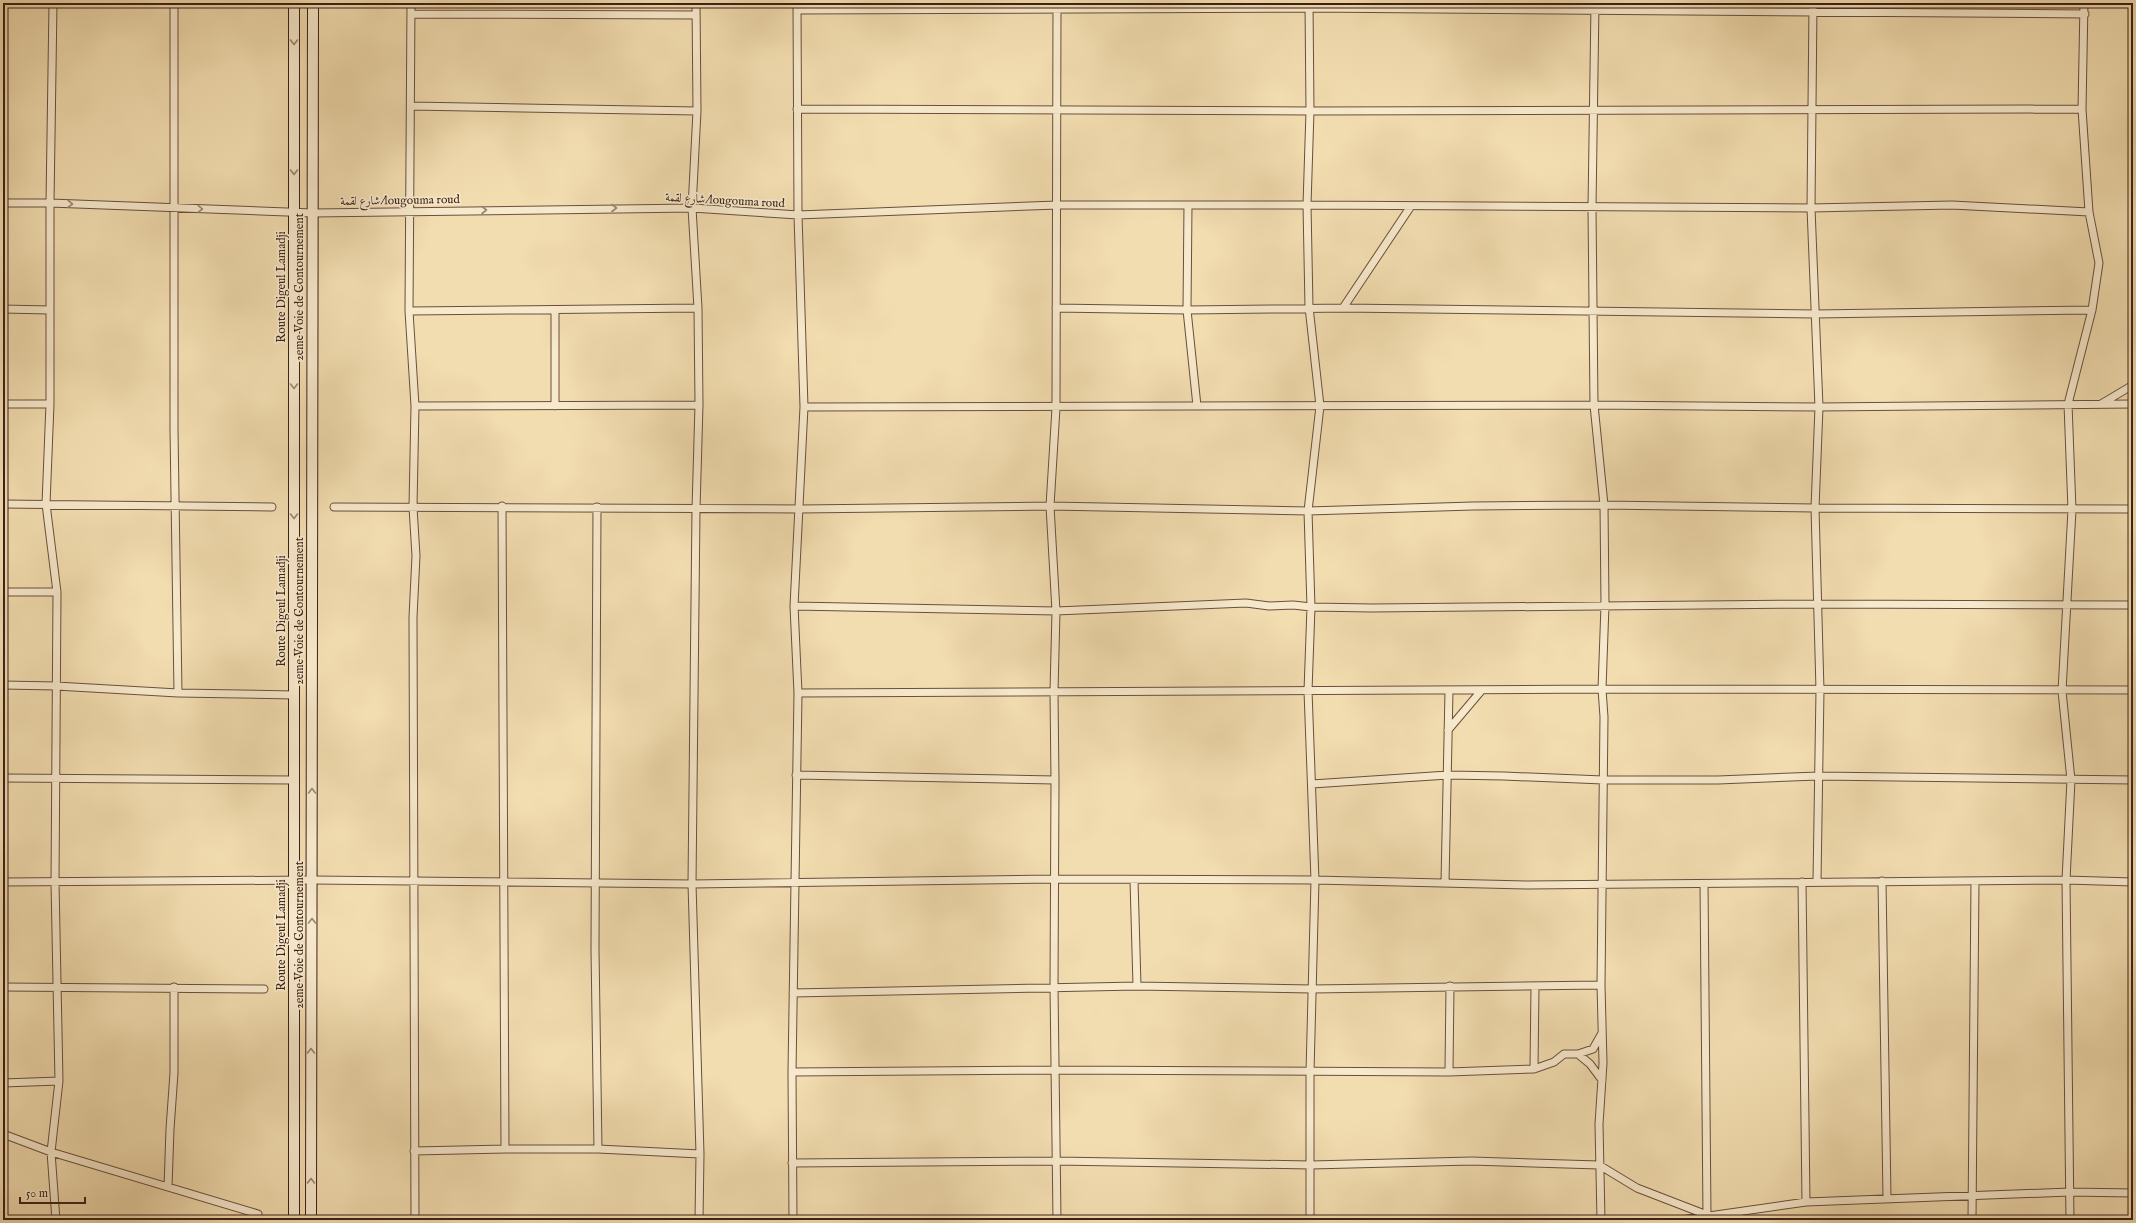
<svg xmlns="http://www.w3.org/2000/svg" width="2136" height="1223" font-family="'IM FELL English',Amiri,serif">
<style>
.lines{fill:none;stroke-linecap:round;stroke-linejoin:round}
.street-casing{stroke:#6a4f3c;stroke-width:9}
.secondary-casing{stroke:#3c2016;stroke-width:12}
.street{stroke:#f7e9cc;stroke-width:7}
.secondary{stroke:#f7e9cc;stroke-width:10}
.oneway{stroke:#9a8471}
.labels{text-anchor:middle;stroke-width:3.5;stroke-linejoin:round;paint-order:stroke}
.street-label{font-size:12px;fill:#3c2016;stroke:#f7e9cc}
</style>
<rect width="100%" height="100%" fill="#f2ddb0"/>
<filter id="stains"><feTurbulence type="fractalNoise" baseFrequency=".005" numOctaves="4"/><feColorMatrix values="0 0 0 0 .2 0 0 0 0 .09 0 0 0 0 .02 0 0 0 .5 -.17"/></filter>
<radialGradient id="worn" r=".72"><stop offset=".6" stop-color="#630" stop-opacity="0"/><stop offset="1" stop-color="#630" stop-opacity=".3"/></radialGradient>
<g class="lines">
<defs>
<path id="street" d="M53,3L50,203V404L46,504L57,592L55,883L59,1081L51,1152L56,1220
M174,3V429L178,693
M411,3L409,311L415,406L413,507L416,556L413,617L415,1220
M696,3L697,111L692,208L698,308L699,405L696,509L692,884L700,1154L699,1220
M1057,3L1056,408L1050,506L1056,611L1054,692L1055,780L1054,987L1057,1220
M1309,3L1310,111L1307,205L1309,307L1320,406L1308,511L1311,607L1308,691L1315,880L1310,1072V1220
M1595,3L1592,207L1594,405L1604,505L1605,605L1602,689L1604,717L1601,985L1603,1063L1599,1124L1601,1220
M1813,3L1811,208L1819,407L1815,508L1820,690L1817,882
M797,10L1309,8L2085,14
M411,14L696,15
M411,106L697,111
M797,109L1310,111L2082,109
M3,203H50L313,213L692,208L798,215L1057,205H1307L1811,208L1952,205L2089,212
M1188,205L1187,310L1197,406
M1056,308L1187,310L1343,308L1815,314L2092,310
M1343,308L1411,206
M3,309L50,310
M409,311L698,308
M3,404H50
M2101,404L2133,385
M415,406L699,405
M555,406V310
M804,407L1594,405L1819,407L2133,404
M3,504L272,507
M502,506L505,1149H598L700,1154
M334,507L800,509L1050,506L1308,511L1473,506L1604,505L1815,508L2133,509
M597,507L595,949L598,1149
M3,592H57
M794,606L1056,611L1246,603L1269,606L1293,605L1311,607L1372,608L1817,604L2133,605
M3,685L56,686L178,693L294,695
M798,693L1602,689L2133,690
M1448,730L1481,691
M796,775L1055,780
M3,778L294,780
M1312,784L1448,775L1504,776L1603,780H1718L1818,776L2133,780
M1134,880L1137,986
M1882,881L1887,1198
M3,882L312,880L692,884L1054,879L1315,880L1527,885L2066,880L2133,882
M1802,882L1806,1202
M1445,883L1449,691
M3,987L264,989
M793,993L1137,986L1312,989L1601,985
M1578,1054L1593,1049L1602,1033
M1534,1069L1535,987
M792,1072L1054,1070L1449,1072L1534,1069L1554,1062L1564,1054H1578L1590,1064L1602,1080
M1449,1072L1450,986
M3,1083L59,1081
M3,1134L51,1152L258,1214
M414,1151L505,1149
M792,1163L1056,1161L1311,1165L1472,1161L1599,1165L1637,1188L1707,1215L1704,884
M168,1187L170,1129L174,1073V987
M793,1220L792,1072L798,693L794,606L804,407L798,215L797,3
M1681,1220L1806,1202L2070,1192L2133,1193
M1972,1220L1975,881
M2070,1220L2066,880L2071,780L2062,691L2072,510L2068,404L2092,310L2099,263L2089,212L2082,109L2084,3"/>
<path id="secondary" d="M294,1220V3
M311,1220L313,3"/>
</defs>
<use href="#street" class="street-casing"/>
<use href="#secondary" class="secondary-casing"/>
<use href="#street" class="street"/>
<use href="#secondary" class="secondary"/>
</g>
<defs><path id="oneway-chevron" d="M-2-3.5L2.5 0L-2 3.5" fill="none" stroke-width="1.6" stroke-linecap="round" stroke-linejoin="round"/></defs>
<g class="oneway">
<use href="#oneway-chevron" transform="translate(294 42) rotate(90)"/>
<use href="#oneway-chevron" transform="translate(294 172) rotate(90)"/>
<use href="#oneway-chevron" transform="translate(70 204) rotate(3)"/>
<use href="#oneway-chevron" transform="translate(614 208)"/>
<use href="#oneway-chevron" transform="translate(200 209) rotate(2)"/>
<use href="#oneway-chevron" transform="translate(484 210)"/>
<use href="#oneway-chevron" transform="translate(294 386) rotate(90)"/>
<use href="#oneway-chevron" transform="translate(294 516) rotate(90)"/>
<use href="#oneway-chevron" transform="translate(312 791) rotate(-90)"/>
<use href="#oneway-chevron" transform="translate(312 921) rotate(-90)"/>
<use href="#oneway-chevron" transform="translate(311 1051) rotate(-90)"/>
<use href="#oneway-chevron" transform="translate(311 1181) rotate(-90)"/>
</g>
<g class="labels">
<g class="street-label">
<text transform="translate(400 200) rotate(-1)" y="4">شارع لقمة/lougouma roud</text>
<text transform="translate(725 200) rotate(3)" y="4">شارع لقمة/lougouma roud</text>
<text transform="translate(281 287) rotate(-90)" y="4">Route Digeul Lamadji</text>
<text transform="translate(299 287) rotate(-90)" y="4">2eme Voie de Contournement</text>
<text transform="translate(281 611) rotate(-90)" y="4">Route Digeul Lamadji</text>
<text transform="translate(299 611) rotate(-90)" y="4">2eme Voie de Contournement</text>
<text transform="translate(281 935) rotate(-90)" y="4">Route Digeul Lamadji</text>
<text transform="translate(299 935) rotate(-90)" y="4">2eme Voie de Contournement</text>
</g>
</g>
<rect width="2136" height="1223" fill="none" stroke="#f2ddb0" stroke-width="16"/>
<rect x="4" y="4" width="2128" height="1215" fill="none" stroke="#3c2016" stroke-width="2"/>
<rect x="8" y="8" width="2120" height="1207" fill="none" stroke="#3c2016"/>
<path d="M20 1197v6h65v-6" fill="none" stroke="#3c2016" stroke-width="2"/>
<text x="26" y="1197" font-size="12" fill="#3c2016" stroke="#f7e9cc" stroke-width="3" paint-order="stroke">50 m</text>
<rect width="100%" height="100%" filter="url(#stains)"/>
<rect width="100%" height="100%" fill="url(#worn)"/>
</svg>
